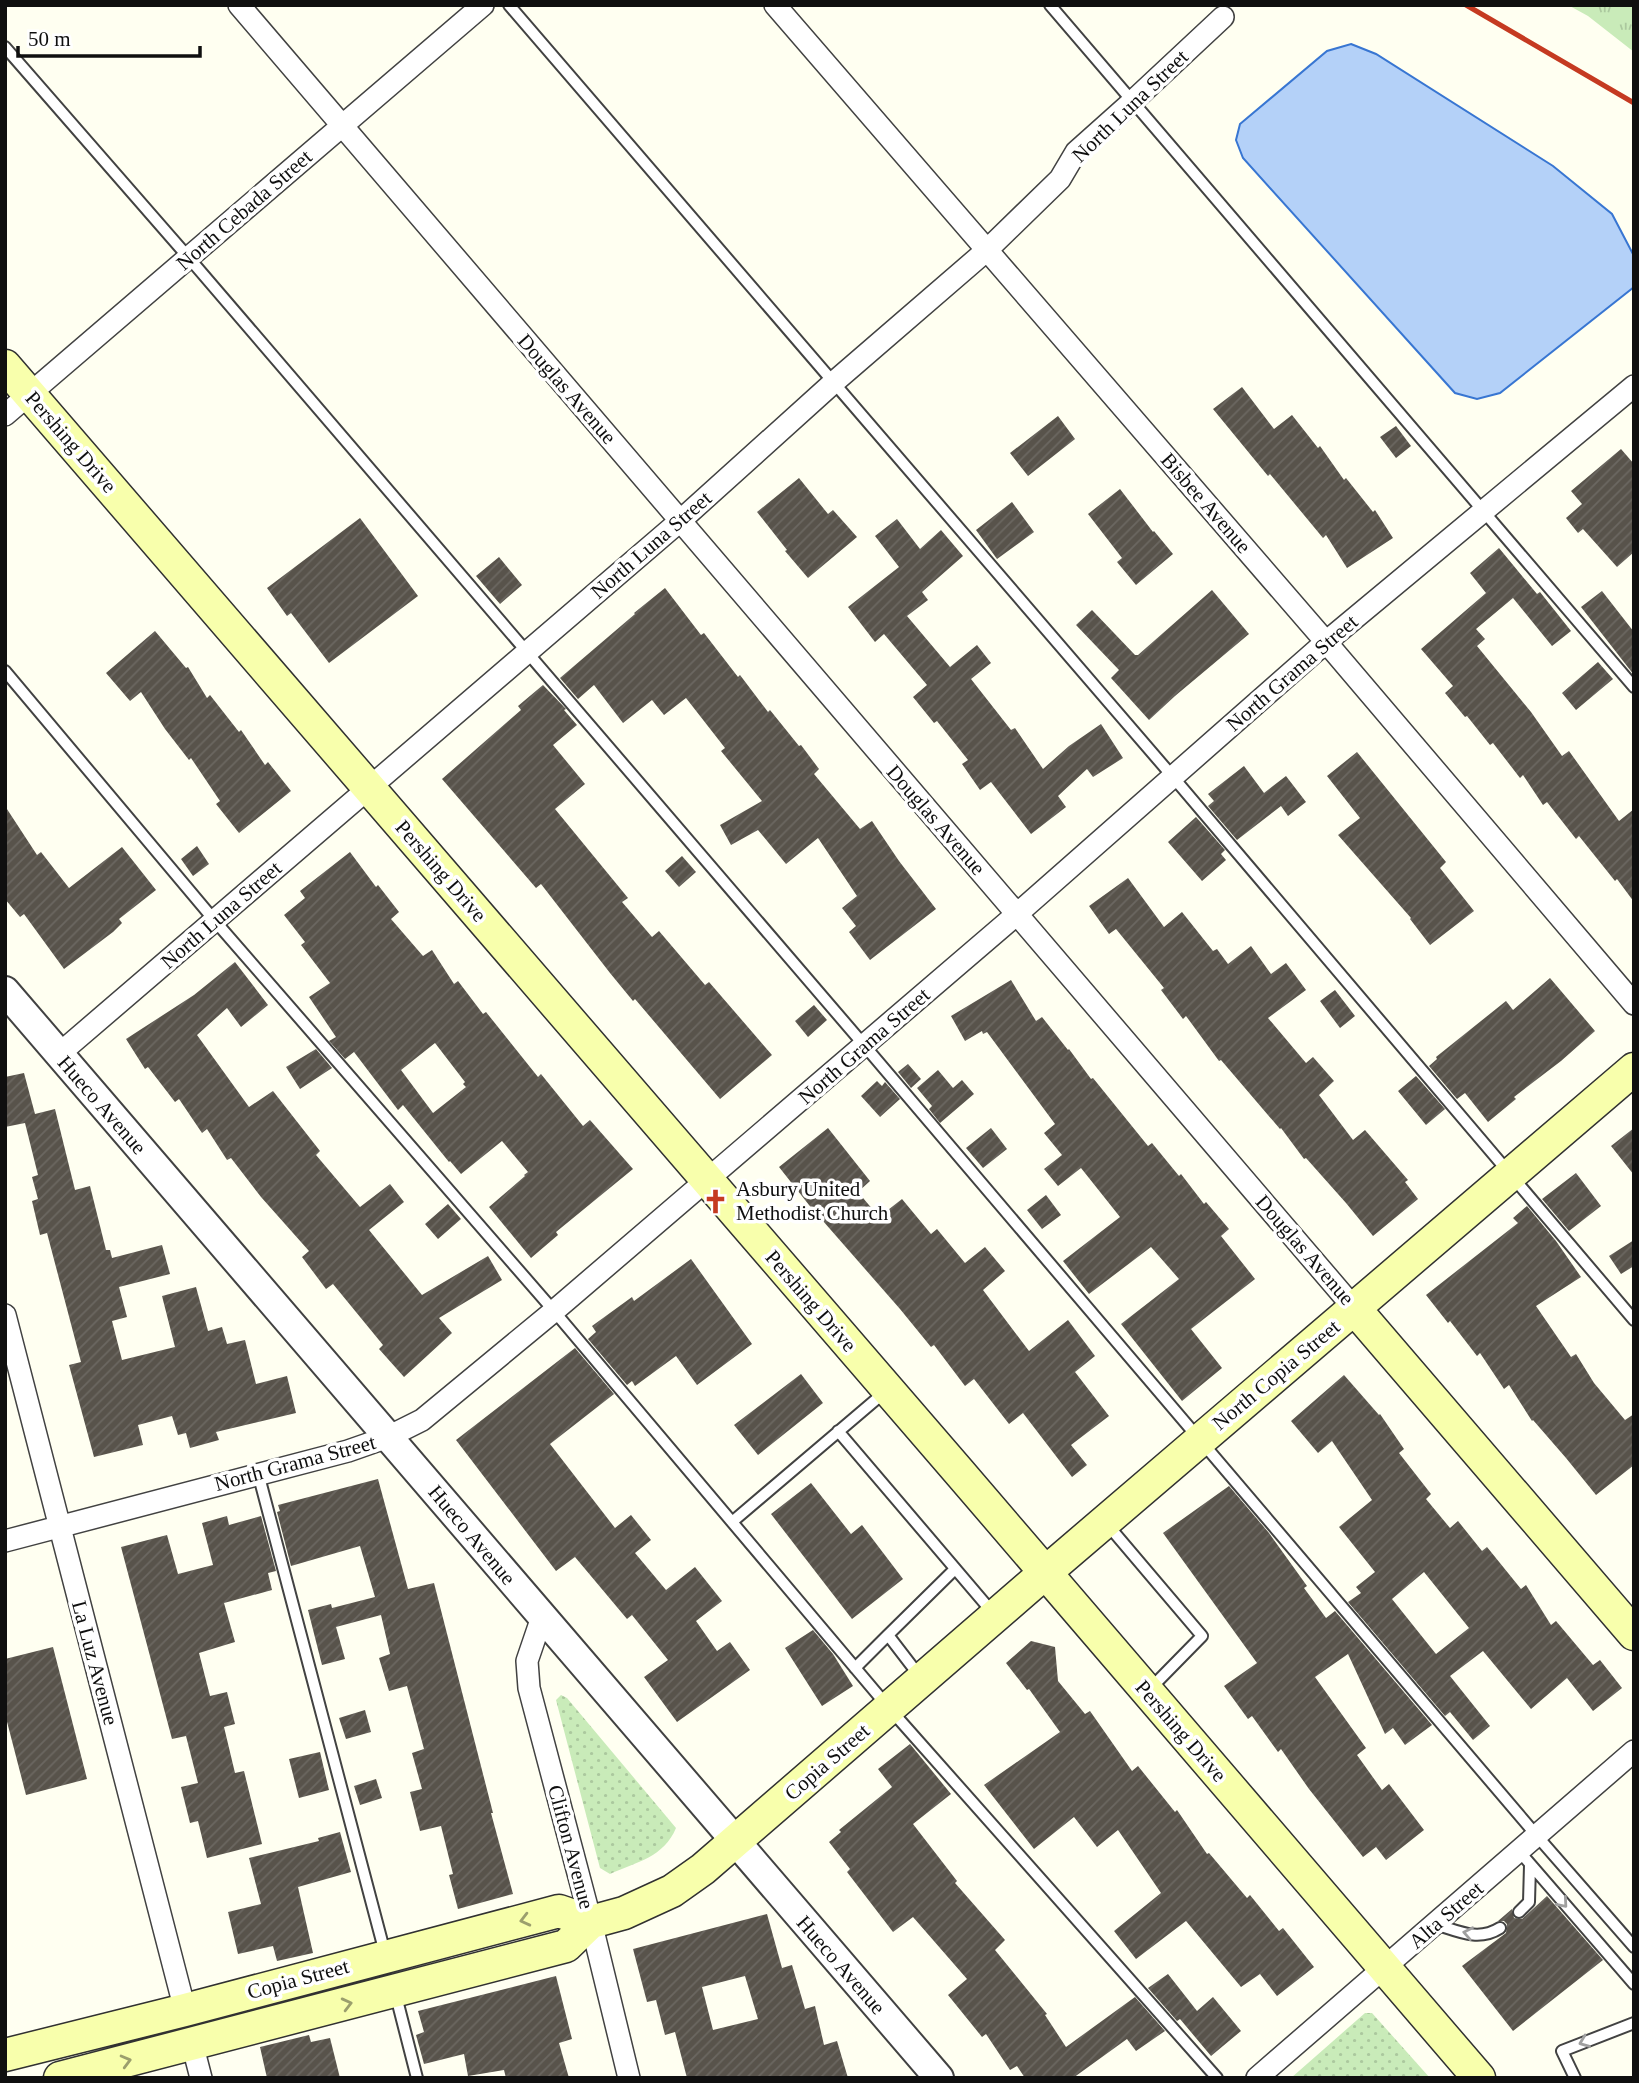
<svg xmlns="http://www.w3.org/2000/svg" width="1639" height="2083" font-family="'Times New Roman',serif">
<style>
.grass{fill:url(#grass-dots)}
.park{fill:url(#park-tufts)}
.water{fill:#b4d1f8;stroke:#3876d2;stroke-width:2}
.building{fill:url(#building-hatch);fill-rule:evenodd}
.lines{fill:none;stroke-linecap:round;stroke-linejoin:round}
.service-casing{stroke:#424242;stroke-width:14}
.minor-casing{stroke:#424242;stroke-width:24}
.tertiary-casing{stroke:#424242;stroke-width:32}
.secondary-casing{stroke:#313131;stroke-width:35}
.service{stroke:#fff;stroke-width:10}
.minor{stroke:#fff;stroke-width:21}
.tertiary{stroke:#fff;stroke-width:28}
.secondary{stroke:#f8ffac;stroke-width:32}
.rail{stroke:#c53a21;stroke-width:5}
.oneway{stroke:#9f9f9f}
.oneway2{stroke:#9b9f6d}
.labels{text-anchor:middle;stroke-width:7;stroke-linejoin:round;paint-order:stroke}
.street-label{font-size:21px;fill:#0f0f0f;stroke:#fff}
.poi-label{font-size:21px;fill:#0f0f0f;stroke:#fff;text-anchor:start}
</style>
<defs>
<pattern id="grass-dots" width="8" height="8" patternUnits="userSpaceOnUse" patternTransform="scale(1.75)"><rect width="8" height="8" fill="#c9ebb9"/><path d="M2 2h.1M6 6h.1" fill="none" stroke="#abc89e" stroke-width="1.8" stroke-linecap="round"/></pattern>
<pattern id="park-tufts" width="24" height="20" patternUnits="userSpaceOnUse" patternTransform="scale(1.75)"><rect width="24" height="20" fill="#c9ebb9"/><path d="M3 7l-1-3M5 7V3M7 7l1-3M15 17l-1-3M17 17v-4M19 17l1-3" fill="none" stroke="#abc89e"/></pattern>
<pattern id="building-hatch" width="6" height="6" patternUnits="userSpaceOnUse" patternTransform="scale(1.75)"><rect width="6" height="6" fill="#58534b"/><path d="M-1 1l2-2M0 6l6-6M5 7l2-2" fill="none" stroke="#6b6761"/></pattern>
</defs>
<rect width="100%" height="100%" fill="#fffff1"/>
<path class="grass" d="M561,1695L567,1698L676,1828C664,1857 637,1862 610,1874L600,1868L556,1700Z
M1365,2013H1372L1430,2078H1291Z"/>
<path class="park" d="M1568,5H1634V52L1588,16Z"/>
<path class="water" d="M1351,44L1376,54L1553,166L1612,214L1634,256V287L1500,393L1477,399L1455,393L1243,158L1236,140L1240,124L1327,51Z"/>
<path class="building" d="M1242,387L1274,429L1292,415L1318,448L1320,446L1344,480L1346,478L1373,512L1375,510L1393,538L1347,568L1326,535L1323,538L1270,474L1268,476L1213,409Z
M1058,416L1075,439L1028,476L1010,453Z
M1396,426L1411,446L1396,458L1380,437Z
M1621,449L1634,464V552L1617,567L1583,529L1578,533L1566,518L1582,504L1571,491Z
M799,478L828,514L833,510L857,537L808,578L785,551L787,550L757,512Z
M1120,489L1153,532L1154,531L1173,554L1136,585L1117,562L1122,558L1088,514Z
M1012,502L1034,532L997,559L976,530Z
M360,518L418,596L329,663L291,613L287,616L267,588Z
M897,519L920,549L941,530L963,556L922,592L928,600L907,616L950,667L977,645L991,663L971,679L1011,730L1015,728L1043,769L1069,746L1101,724L1123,758L1093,777L1087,769L1058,796L1066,807L1031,834L991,782L980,790L962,764L968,760L937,721L934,723L913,697L927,685L884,634L875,642L848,607L899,567L875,536Z
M1499,548L1537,594L1540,592L1571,631L1552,646L1513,598L1476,629L1485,639L1477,646L1531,712L1562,756L1569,751L1619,821L1634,809V902L1617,879L1615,881L1579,836L1576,839L1547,802L1543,805L1523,775L1520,778L1493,743L1490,745L1467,716L1465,717L1445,693L1453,686L1421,649L1486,593L1470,573Z
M499,557L522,585L500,604L476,576Z
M665,588L701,635L704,633L738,677L740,675L768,712L770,710L799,746L801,745L819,769L814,774L860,829L872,821L899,861L936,909L870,960L849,932L856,926L842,908L857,896L818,838L786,864L758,830L731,845L720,825L762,801L721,751L725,748L686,698L664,715L652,700L623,723L594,685L578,699L560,678L635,614L634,613Z
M1212,590L1249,634L1175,696L1149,720L1111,678L1119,670L1076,625L1092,610L1135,655H1138Z
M1602,591L1634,632V675L1581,607Z
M155,631L186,668L188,667L207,698L210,695L239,732L241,730L265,765L268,762L291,791L239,833L216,804L220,801L191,758L189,760L165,729L141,692L130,701L106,673Z
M1598,662L1613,679L1576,710L1562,693Z
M543,685L566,709L564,710L577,725L553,745L585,784L555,809L628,898L622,902L652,937L659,931L705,985L709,982L772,1055L720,1099L635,999L633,1001L610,973L541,884L536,888L442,779L521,710L518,706Z
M1357,752L1446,862L1440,868L1474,911L1430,945L1410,919L1411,918L1338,835L1360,818L1327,776Z
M1244,766L1264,793L1286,776L1306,802L1288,816L1281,806L1237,840L1208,806L1214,801L1208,794Z
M5,806L37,855L41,852L69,888L122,847L156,890L119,919L122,923L113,932L64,969L24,914L20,917L5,899Z
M1196,817L1225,850L1221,854L1226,860L1202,881L1168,842Z
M197,846L209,864L193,876L181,859Z
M350,852L376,887L378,885L399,912L391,919L423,956L432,950L454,984L458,981L483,1014L486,1012L538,1077L541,1074L583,1126L590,1120L633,1169L556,1232L558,1235L531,1258L489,1207L525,1176L524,1175L528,1172L502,1141L461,1174L450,1161L449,1162L403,1105L398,1110L354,1052L345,1059L329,1041L336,1037L309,997L330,983L301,945L305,942L284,915L305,898L300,891ZM435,1043L465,1082L463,1084L466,1087L433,1113L401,1070Z
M682,856L696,872L679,887L665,871Z
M1128,878L1164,927L1182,912L1213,951L1217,949L1228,964L1251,946L1271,974L1286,963L1306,990L1268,1018L1306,1063L1313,1057L1334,1081L1319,1095L1353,1140L1365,1130L1408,1180L1405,1182L1418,1199L1373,1236L1346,1203L1306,1158L1304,1159L1281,1128L1280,1129L1221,1060L1219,1061L1186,1016L1183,1019L1161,990L1164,988L1116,929L1109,934L1089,906Z
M235,962L268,1005L241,1027L227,1008L197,1035L249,1107L273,1091L320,1151L316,1155L360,1207L390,1184L404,1202L369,1230L422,1295L488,1256L502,1280L439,1318L452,1333L404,1377L379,1349L383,1345L333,1284L326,1289L302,1257L309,1251L261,1197L231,1158L227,1160L207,1129L202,1133L179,1099L175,1102L148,1067L145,1069L126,1039L194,995Z
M1550,978L1595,1031L1561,1061L1514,1097L1516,1099L1488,1122L1465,1093L1457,1099L1429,1066L1437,1059L1436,1057L1506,1001L1513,1010Z
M1011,980L1036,1021L1042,1017L1068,1050L1069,1049L1091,1079L1093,1078L1148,1146L1152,1143L1179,1176L1181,1174L1204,1204L1206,1202L1229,1229L1221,1236L1255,1279L1191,1329L1222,1368L1182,1401L1121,1324L1179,1279L1151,1247L1089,1294L1063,1261L1120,1217L1081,1168L1058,1186L1044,1169L1062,1155L1044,1133L1055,1124L987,1032L983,1034L982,1031L965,1041L951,1016Z
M1335,990L1355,1016L1340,1028L1320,1001Z
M814,1005L827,1020L808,1037L795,1021Z
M316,1049L332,1068L300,1089L286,1067Z
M908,1064L921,1079L911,1088L898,1072Z
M938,1070L953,1088L962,1080L974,1094L940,1123L929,1109L932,1106L917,1088Z
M24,1073L35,1114L55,1109L75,1190L90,1186L106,1250H110L112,1258L162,1245L170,1274L119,1287L127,1317L112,1321L122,1360L175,1347L162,1296L196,1287L208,1331L222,1327L227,1344L245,1340L256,1384L287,1376L296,1413L216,1432L219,1440L190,1448L186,1433L178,1435L172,1416L138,1425L143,1445L94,1457L69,1365L81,1362L47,1233L40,1235L32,1201L38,1199L32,1177L38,1175L25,1123L5,1127V1077Z
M1416,1076L1445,1109L1426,1125L1398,1091Z
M877,1081L882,1086L885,1082L900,1099L880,1117L861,1096Z
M828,1128L870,1181L858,1192L879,1217L902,1199L931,1234L937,1229L965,1263L985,1247L1005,1271L983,1290L1029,1351L1068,1320L1095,1356L1075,1372L1109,1416L1071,1445L1087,1465L1072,1477L1023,1413L1009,1424L974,1379L965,1386L934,1345L931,1347L900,1309L809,1205L779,1167Z
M991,1128L1007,1149L983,1168L966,1148Z
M1634,1128V1175L1611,1146Z
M1576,1173L1601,1206L1569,1231L1542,1199Z
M1046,1195L1061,1215L1042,1229L1027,1210Z
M448,1204L461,1219L438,1239L425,1224Z
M1527,1206L1556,1241L1581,1277L1536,1306L1571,1357L1576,1354L1594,1383L1625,1420L1634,1414V1465L1596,1495L1566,1458L1533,1420L1532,1421L1509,1385L1504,1389L1480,1353L1477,1356L1450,1321L1448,1323L1426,1295L1518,1223L1513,1218Z
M1634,1240V1266L1621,1274L1609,1256Z
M691,1259L752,1344L697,1385L676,1356L635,1386L632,1381L627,1385L588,1339L596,1332L592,1326L632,1297L634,1301Z
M575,1348L614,1394L550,1444L615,1528L631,1515L651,1540L635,1553L666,1590L695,1567L722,1601L696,1621L717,1651L730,1642L750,1670L677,1722L644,1677L668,1660L632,1615L627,1619L575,1557L556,1571L456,1440Z
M801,1374L823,1403L758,1455L734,1425Z
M1344,1375L1379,1415L1380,1414L1404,1449L1399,1453L1431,1494L1426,1499L1450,1528L1458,1521L1482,1551L1487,1547L1521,1589L1526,1585L1551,1625L1556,1621L1593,1665L1600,1660L1622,1688L1593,1711L1567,1678L1531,1709L1483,1651L1450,1676L1490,1726L1473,1740L1450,1712L1445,1716L1348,1602L1361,1593L1356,1587L1375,1572L1339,1527L1372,1500L1332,1441L1318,1453L1291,1421ZM1424,1572L1469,1628L1436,1654L1392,1599Z
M378,1479L408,1589L434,1583L493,1813H491L513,1894L458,1909L449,1875L453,1874L441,1826L420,1831L410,1792L422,1789L412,1753L424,1749L407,1686L389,1691L379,1658L390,1654L381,1615L336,1627L345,1659L322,1665L308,1610L331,1604L332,1608L375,1597L360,1546L291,1566L277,1512L280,1511L278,1505Z
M811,1483L851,1534L862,1525L903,1579L852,1619L771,1514Z
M1229,1486L1269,1533L1307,1586L1304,1588L1326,1618L1335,1611L1432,1725L1405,1745L1393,1728L1385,1734L1348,1654L1315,1677L1366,1748L1357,1755L1382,1790L1389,1784L1424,1830L1386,1860L1376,1847L1363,1857L1309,1789L1281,1749L1278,1752L1252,1716L1248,1719L1224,1686L1257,1663L1163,1533Z
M227,1516L229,1525L261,1516L276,1571L268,1573L272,1590L224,1603L235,1642L199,1653L210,1696L227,1692L235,1724L224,1727L235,1773L244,1771L262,1844L207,1858L198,1821L190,1823L181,1787L198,1783L186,1736L172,1739L121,1547L167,1535L178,1574L213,1565L202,1523Z
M813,1630L833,1654L853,1686L822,1706L785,1648Z
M1031,1641L1055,1647L1058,1681L1085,1714L1090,1711L1132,1771L1138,1766L1175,1812L1177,1810L1207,1854L1209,1853L1247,1898L1250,1895L1279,1931L1283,1928L1314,1967L1277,1996L1260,1974L1241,1987L1186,1921L1136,1959L1114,1931L1161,1893L1118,1830L1097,1847L1074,1817L1034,1849L984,1785L1060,1732L1029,1689L1027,1690L1006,1663Z
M53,1647L87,1779L26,1795L5,1714V1659Z
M365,1710L371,1732L346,1739L339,1718Z
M910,1744L951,1794L913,1824L957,1881L955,1883L1005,1940L995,1950L1047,2014L1045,2015L1066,2047L1135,1997L1165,2031L1136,2051L1127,2039L1073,2078H1025L1017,2066L1010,2070L986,2034L982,2037L948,1995L967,1979L913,1917L893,1932L847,1872L850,1869L829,1842L841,1832L839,1830L892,1787L878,1769Z
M320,1752L329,1790L299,1798L289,1759Z
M376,1779L382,1798L360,1805L354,1786Z
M340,1832L351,1872L298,1887L313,1953L277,1961L273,1946L238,1954L228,1912L261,1904L249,1858L319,1841L318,1838Z
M1547,1896L1603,1960L1513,2031L1462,1966L1506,1933L1507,1924L1504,1921H1498L1512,1909L1514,1918L1522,1919Z
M767,1914L782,1968L792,1965L805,2009L815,2006L824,2045L837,2041L848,2078H687L675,2032L665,2035L656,2000L647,2002L633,1949ZM745,1976L758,2019L713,2030L702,1987Z
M1168,1974L1197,2011L1213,1997L1241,2031L1211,2056L1180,2019L1177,2021L1148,1988Z
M556,1976L572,2039L559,2043L569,2078H506L504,2070L468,2076L464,2054L424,2064L416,2035L424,2032L418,2011Z
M309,2035L311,2042L330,2038L340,2078H267L260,2047Z"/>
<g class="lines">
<defs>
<path id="service" d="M509,5L1173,777L1634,1320
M1050,5L1634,687
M5,47L189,258L864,1045L1537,1836L1634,1947
M5,671L215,921L554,1311L889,1708L1217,2078
M838,1431L993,1613
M258,1473L385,1953
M732,1522L886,1391
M1107,1524L1202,1636L1150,1689
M855,1668L888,1635
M921,1678L888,1635L955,1569
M1519,1851L1634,1984
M1519,1912L1529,1902L1530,1865
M1435,1924C1458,1931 1478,1942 1500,1928
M395,1992L417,2078
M1575,2078L1562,2051L1634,2023"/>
<path id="minor" d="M239,5L1354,1308
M775,5L1326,642L1634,1004
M5,415L483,5
M59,1054L680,521L833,383L987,250L1060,179L1076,152L1132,102L1223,17
M5,1315L185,2010
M5,1541L348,1451L388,1437L422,1420L554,1311L1017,914L1326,642L1634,386
M542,1617L527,1661L529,1688L591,1922L629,2078
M192,2043L201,2078
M1257,2078L1634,1751"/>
<path id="tertiary" d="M5,991L939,2078"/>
<path id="secondary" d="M5,366L960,1473L1479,2078
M1354,1308L1634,1634
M5,2055L185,2010L559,1911L591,1922
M60,2078L566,1946L591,1922L624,1913L672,1891L703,1869L1046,1572L1634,1069"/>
</defs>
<use href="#service" class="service-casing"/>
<use href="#minor" class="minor-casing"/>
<use href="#tertiary" class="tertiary-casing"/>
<use href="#secondary" class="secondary-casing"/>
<use href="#service" class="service"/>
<use href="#minor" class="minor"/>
<use href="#tertiary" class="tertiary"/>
<use href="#secondary" class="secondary"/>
<path class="rail" d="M1466,5L1634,103"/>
</g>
<defs><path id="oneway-chevron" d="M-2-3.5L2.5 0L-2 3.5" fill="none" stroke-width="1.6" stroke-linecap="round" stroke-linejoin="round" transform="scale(1.75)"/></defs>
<g class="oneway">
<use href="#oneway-chevron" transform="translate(1563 1903) rotate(49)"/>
<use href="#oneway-chevron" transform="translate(1468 1933) rotate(-169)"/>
<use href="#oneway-chevron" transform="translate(1584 2042) rotate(159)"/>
</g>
<g class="oneway2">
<use href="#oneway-chevron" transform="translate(525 1920) rotate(166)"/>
<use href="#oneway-chevron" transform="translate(347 2004) rotate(-14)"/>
<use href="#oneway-chevron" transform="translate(126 2061) rotate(-15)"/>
</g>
<defs>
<symbol id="church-bare" viewBox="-9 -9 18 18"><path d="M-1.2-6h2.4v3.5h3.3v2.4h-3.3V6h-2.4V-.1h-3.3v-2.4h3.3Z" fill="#c53a21" stroke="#fff" stroke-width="2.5" paint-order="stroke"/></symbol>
</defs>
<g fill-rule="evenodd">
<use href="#church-bare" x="698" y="1184" width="35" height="35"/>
</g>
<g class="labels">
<g class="street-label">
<text transform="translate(1130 106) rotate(-44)" y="7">North Luna Street</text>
<text transform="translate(244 210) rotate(-41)" y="7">North Cebada Street</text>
<text transform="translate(567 389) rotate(49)" y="7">Douglas Avenue</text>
<text transform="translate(71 442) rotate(49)" y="7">Pershing Drive</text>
<text transform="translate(1206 503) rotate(49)" y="7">Bisbee Avenue</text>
<text transform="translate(651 545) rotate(-41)" y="7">North Luna Street</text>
<text transform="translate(1292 673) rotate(-41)" y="7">North Grama Street</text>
<text transform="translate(936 820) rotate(49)" y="7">Douglas Avenue</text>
<text transform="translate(441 871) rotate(49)" y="7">Pershing Drive</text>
<text transform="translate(221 915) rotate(-41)" y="7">North Luna Street</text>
<text transform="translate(864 1046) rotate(-41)" y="7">North Grama Street</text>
<text transform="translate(102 1105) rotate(49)" y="7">Hueco Avenue</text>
<text transform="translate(1305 1250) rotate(49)" y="7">Douglas Avenue</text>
<text transform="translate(811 1301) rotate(49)" y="7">Pershing Drive</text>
<text transform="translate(1276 1375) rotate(-40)" y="7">North Copia Street</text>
<text transform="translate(295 1463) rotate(-15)" y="7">North Grama Street</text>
<text transform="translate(472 1535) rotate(50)" y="7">Hueco Avenue</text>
<text transform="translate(95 1663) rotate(75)" y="7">La Luz Avenue</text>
<text transform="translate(1181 1731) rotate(49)" y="7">Pershing Drive</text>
<text transform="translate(827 1762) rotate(-41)" y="7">Copia Street</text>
<text transform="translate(571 1847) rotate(75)" y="7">Clifton Avenue</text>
<text transform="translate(1446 1915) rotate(-41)" y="7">Alta Street</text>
<text transform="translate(841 1965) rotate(49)" y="7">Hueco Avenue</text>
<text transform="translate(298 1979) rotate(-15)" y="7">Copia Street</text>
</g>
<g class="poi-label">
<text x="736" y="1196">Asbury United<tspan x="736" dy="24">Methodist Church</tspan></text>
</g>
</g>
<rect width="1639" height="2083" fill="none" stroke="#0f0f0f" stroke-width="14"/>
<path d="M18 46v10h182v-10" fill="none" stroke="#0f0f0f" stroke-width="3.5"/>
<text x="28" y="46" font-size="21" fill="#0f0f0f" stroke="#ffffff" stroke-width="5" paint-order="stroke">50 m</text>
</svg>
